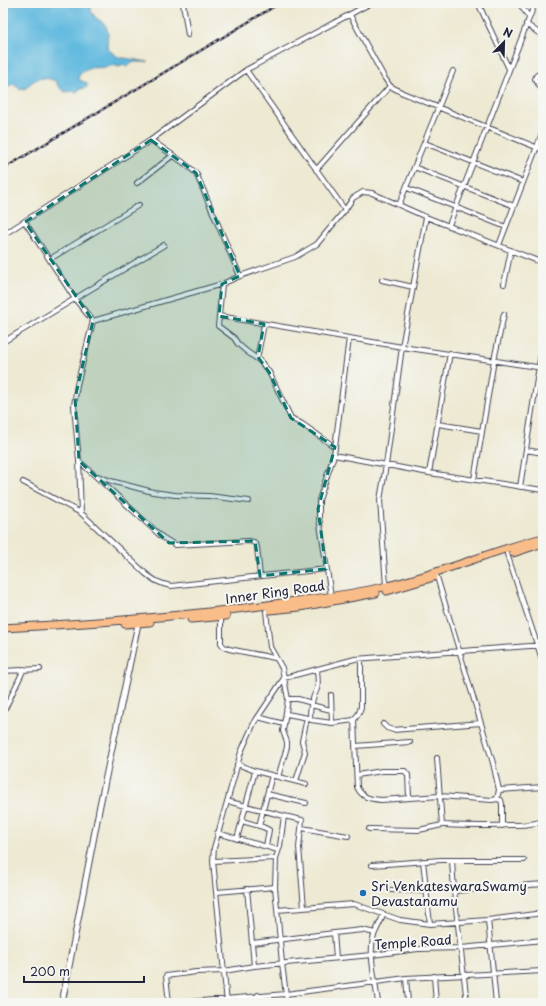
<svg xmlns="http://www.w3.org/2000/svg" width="546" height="1006" font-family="'Playpen Sans',sans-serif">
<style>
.water{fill:#62badf;stroke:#426e8d}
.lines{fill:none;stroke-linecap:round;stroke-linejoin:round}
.minor-casing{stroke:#404052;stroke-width:6}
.tertiary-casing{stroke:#404052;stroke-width:7}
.primary-casing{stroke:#404052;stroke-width:9}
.minor{stroke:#fff;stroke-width:4}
.tertiary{stroke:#fff;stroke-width:5}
.primary{stroke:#f9bd89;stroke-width:7}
.rail-casing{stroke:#22223b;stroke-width:2.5}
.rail{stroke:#f6f6f2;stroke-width:1;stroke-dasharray:3;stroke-linecap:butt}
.marked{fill:#0f766e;fill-opacity:0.2;stroke:#0f766e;stroke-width:3;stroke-dasharray:8 5;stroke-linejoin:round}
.poi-dot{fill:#1f6fb2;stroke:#f6f6f2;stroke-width:1.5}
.labels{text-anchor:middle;stroke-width:4;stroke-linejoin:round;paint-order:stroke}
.street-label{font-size:13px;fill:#22223b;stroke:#f6f6f2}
.poi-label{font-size:13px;fill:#22223b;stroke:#f6f6f2;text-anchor:start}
</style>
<rect width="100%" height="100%" fill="#f6f6f2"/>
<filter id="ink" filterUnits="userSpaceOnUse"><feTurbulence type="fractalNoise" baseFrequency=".025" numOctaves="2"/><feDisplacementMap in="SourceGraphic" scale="8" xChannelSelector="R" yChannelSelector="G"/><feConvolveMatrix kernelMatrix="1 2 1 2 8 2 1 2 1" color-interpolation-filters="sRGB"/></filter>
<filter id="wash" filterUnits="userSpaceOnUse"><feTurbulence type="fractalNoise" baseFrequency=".012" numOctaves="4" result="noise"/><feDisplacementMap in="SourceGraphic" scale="16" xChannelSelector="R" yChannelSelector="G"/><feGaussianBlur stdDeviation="0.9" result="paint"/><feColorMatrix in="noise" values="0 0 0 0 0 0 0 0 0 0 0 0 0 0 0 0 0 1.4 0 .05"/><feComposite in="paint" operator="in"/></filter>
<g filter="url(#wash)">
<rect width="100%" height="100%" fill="#ede9d2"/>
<path class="water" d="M3,3H91V11L96,18L104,23L106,26L108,33L107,47L110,51L118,57L148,62H133L127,67L123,64L119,67L113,65L108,67L90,68L81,73L78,77L79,80L87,83V87L78,90L77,92L74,91L65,92L58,86L56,81C41,76 36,77 25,89L23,88L20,89L13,84L3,88Z"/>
</g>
<g filter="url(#ink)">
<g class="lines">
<defs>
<path id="minor" d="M183,3L188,35
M478,3L509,69
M519,3L529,17
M350,15L384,77L390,86L403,93L543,150
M526,24L543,36
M246,70L345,210
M543,71L536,76L535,79L543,91
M151,140L184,163L196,173L240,276
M425,143L523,182
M414,167L514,206
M316,170L390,86
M137,183L172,156
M407,188L506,227
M399,205L453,71
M25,222L75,299L93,321L77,385L74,406L79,461L81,513
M449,225L535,3
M3,235L151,140L246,70L371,3
M499,245L543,131
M50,259L139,205
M382,280L413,287
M222,284L218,326L234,338L238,344L246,351L260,361L269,372L291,418L302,424L335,447
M504,284L511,250
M219,316L402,347L543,368
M93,321L222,284L240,276L295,257L317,244L345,210L353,198L363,192L372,193L426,217L543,263
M3,342L164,245
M257,359L264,324
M438,424L482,431
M526,450L543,453
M334,455L429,473L543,490
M79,461L162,537L175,545L248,541L254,542L257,547L260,576
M429,473L450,353
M98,476L111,481L153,492L175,495L209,496L249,501
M474,480L494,360L504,314
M23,482L81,513L146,574C154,580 160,584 171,586L326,569
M520,487L543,341
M507,554L543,662
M386,586L380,500L386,465L402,347L426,217
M331,596L319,518V500L334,455L349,338
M221,616V643L224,647L229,649L275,658
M317,669C317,674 319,684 317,689C313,697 308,711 311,720L332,723L331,695
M3,671L40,669
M288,699H298L312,703
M311,705L331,710
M3,713L24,669
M287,714L308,718
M258,717L284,724
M354,720L357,787C362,798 370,799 381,800L440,796L492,800L497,799L499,790L493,763L437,577
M332,723L354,720L359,713L361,707V659
M383,724L387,728L393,730L481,723
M355,746L410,742
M437,758L442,825C465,826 486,827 509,825C521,825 532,825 543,821
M237,764L255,771L306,784
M357,775L382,771H405L408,775L409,797
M278,777L287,747V742L283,731L288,699L284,678L355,659L543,645
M296,781L305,752L302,741L307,718
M499,790L543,787
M267,794L306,803
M497,799L501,800L502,804V826
M227,801L284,816L302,820L299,847L304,908
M284,816L280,846L276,858L275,887L282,963L287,1003
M242,821L263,827L269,830L266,846
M259,826L272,775
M302,828L348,836
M369,829L419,830L442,825
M217,833L278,850
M237,839L255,771
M452,860L454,891
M213,861L276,858
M423,861L430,924
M372,865L441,860H524
M247,889L252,943
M391,890L426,891
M217,892L275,887
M277,910L354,904L400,920L430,924L488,920L543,913
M488,920L496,1003
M334,933L362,930L375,933C367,950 376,983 378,1003
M375,933L384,914
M254,966L252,943L334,933L336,958
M434,976L436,1003
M406,978L408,1003
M258,995L259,1003
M169,1003L166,976L196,972L224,971L254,966L372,955L418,949L461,948L543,940
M177,1003L286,994L406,978L543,971
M227,1003L213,861L214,848L241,752L254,723L284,678L282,668L270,647L266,611
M467,1003L454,891L543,884"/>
<path id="tertiary" d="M62,1003L100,805L138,624L141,620"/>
<path id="primary" d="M513,553L543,543
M387,591L434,577
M270,610L300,607L376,593
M191,619L226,616
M125,624L150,622
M3,628C98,623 194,616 289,602C321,598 356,594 387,586C440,574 490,551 543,538"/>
</defs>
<use href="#minor" class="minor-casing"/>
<use href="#tertiary" class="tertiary-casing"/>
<use href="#primary" class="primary-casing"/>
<use href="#minor" class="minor"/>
<use href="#tertiary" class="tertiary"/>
<use href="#primary" class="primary"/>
<defs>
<path id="rail" d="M3,169L280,3"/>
</defs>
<use href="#rail" class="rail-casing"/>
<use href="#rail" class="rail"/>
</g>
</g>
<path class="marked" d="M151,140L196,173L240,276L222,284L219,316L264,324L258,357L269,372L291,418L335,447L318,509L326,569L260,576L255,541L169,543L79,461L75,398L93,321L25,222Z"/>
<circle class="poi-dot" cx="363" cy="893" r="4"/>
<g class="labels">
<g class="street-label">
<text transform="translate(275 592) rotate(-8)" y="5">Inner Ring Road</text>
<text transform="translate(413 942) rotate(-4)" y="5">Temple Road</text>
</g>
<g class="poi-label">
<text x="371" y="891">Sri VenkateswaraSwamy<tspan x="371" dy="15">Devastanamu</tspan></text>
</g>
</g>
<rect width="546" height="1006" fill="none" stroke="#f6f6f2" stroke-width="16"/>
<g transform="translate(504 42) rotate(23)" stroke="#f6f6f2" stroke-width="3" paint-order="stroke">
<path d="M0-3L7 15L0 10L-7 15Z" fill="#22223b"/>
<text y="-6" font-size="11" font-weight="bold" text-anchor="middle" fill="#22223b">N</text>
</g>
<path d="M24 976v6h120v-6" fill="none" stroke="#22223b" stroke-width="2"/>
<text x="30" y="976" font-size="12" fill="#22223b" stroke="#f6f6f2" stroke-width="3" paint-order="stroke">200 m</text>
</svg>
